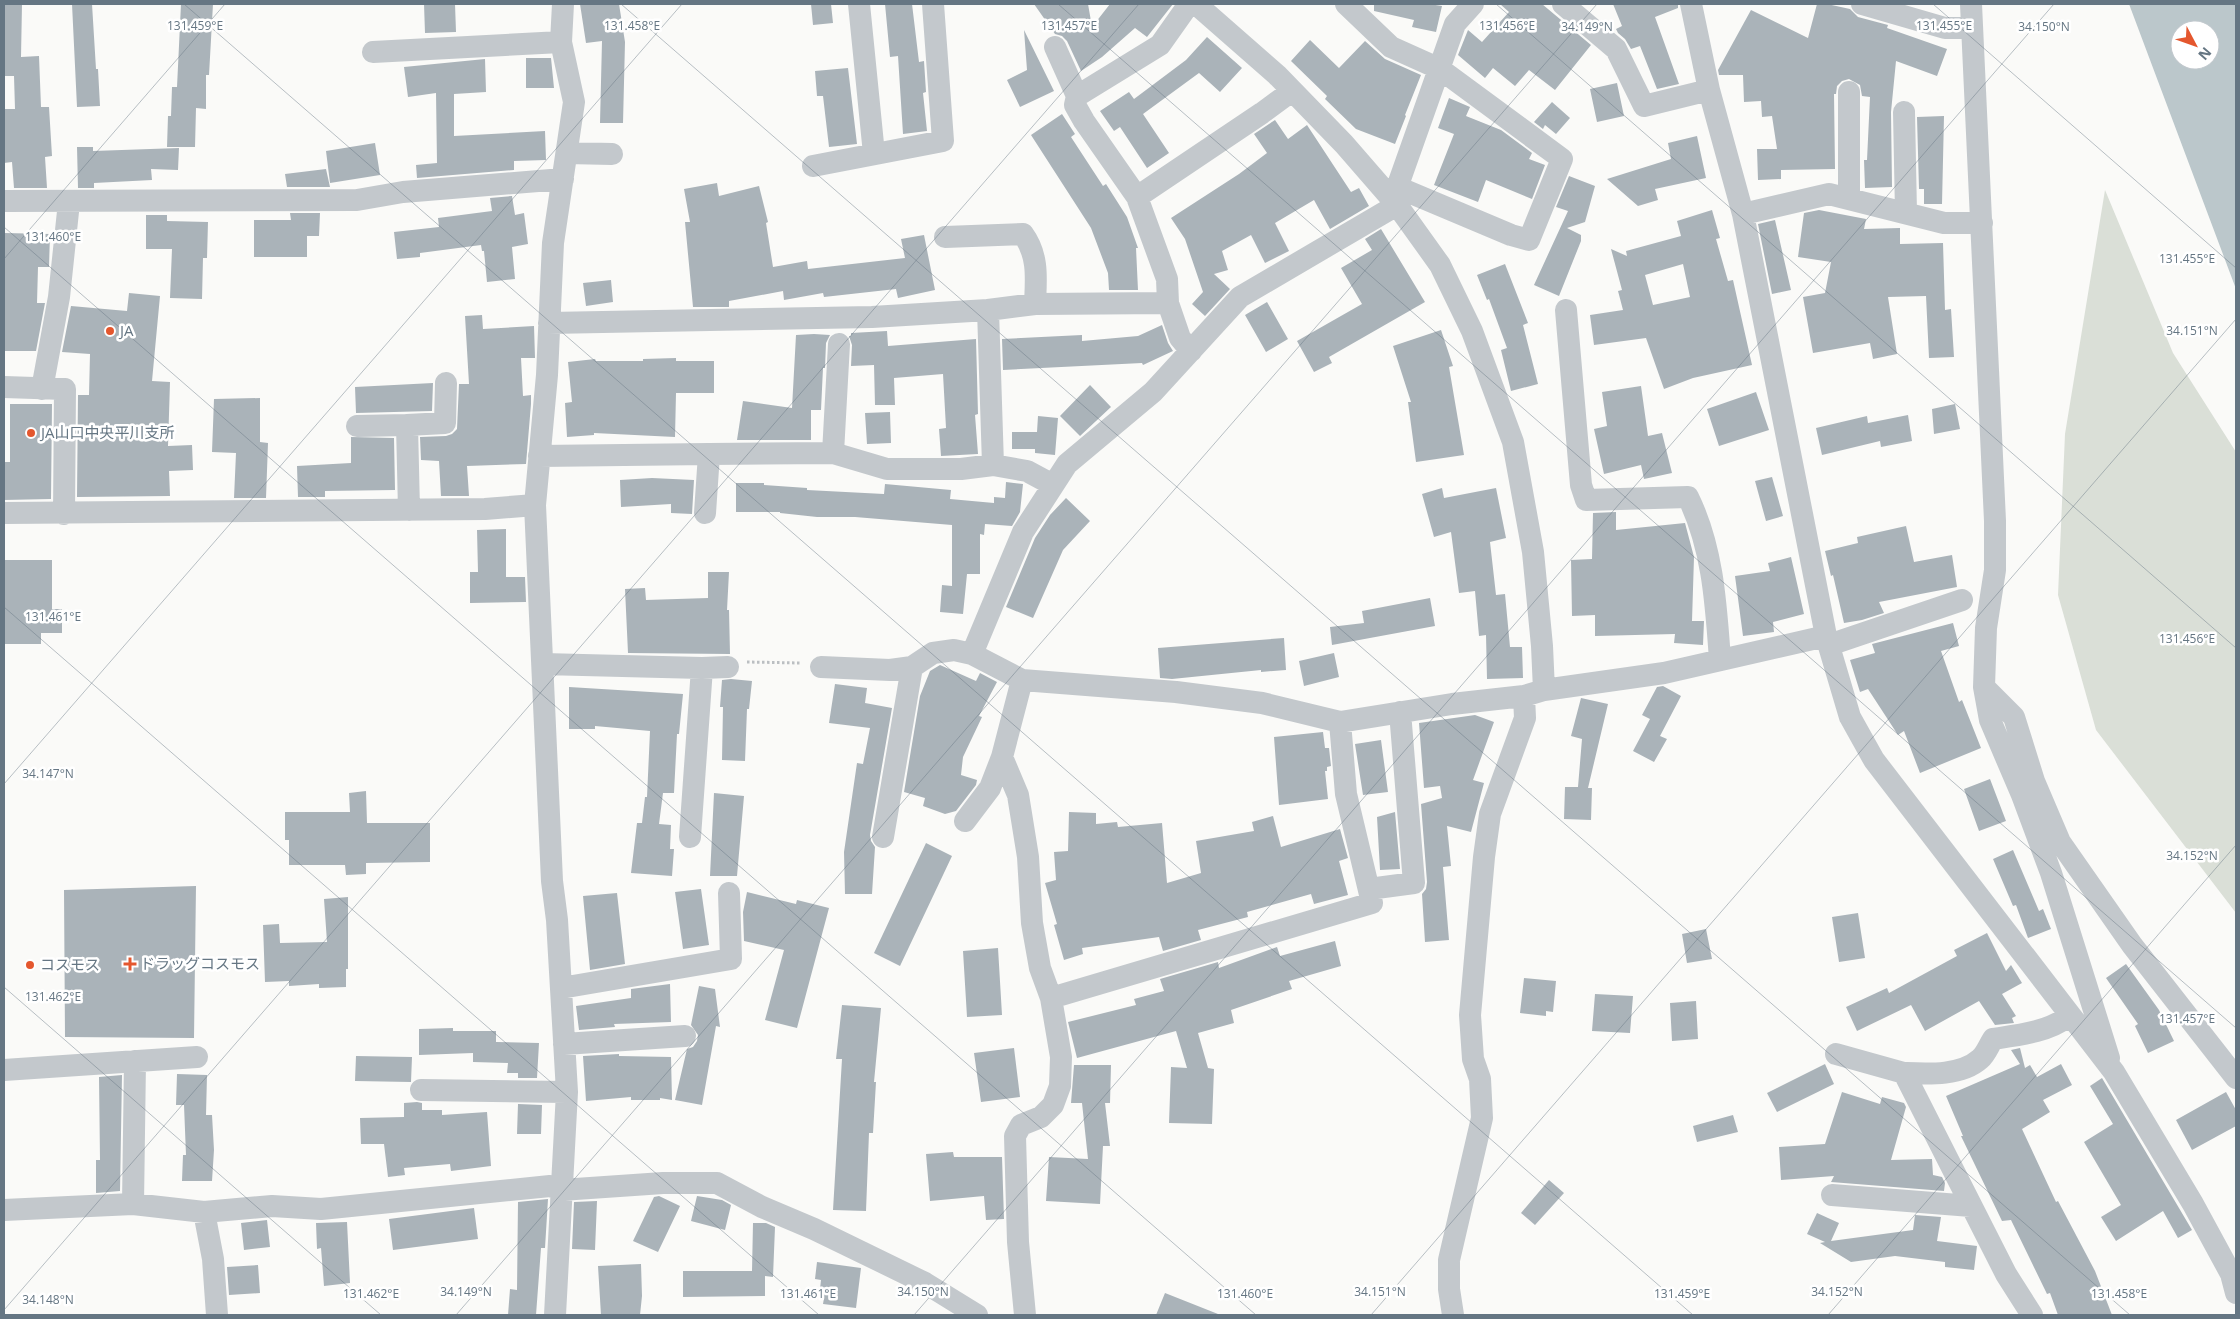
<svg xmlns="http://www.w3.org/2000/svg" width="2240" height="1319" font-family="'Open Sans','Noto Sans JP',sans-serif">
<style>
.green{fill:#dadfd7}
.water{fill:#bbc7cb;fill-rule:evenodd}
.building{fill:#aab3b9;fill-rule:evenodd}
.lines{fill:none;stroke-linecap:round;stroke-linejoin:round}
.path{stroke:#bbbfc2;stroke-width:3;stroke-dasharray:2.5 2.5;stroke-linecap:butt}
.minor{stroke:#c3c8cc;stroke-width:22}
.ticks{fill:none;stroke:#657683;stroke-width:1;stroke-opacity:0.45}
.poi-dot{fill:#e4572e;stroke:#fff;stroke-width:2}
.labels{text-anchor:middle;stroke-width:5;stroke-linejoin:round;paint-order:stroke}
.poi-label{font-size:15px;fill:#657683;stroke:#fff;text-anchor:start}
.ticks-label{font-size:12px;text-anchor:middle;fill:#657683;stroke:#fff;stroke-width:5;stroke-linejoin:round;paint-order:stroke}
</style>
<rect width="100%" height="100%" fill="#fafaf8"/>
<path class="green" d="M2105,190L2173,353L2236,452V913L2096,730L2058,595L2065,434Z"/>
<path class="water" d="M2129,4H2236V289ZM2180,30H2210V60H2180Z"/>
<path class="building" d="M4,4H22L21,57L39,56L41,107H49L52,156L45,157L47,188H14L12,162L4,163V109H15L14,76H4Z
M72,4H92L96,69H98L100,106L77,107Z
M181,4H213L209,75H206V109L196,108L195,147H167L168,116H171L172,87H177Z
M424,4H455L456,32L425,33Z
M580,4H619L625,42L623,123H600L602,41L586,43Z
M811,4H831L833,23L813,25Z
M885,4H912L919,62L924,61L926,92L923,93L927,131L903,134L898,56L890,57Z
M1034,4H1088L1092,27L1110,4H1173L1147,37L1135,28L1102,57L1081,71L1067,41L1062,36L1055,34Z
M1374,4H1429L1442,6L1436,32L1412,27L1414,20L1374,11Z
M1500,4H1542L1591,45L1555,90L1529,70L1515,86L1493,68L1485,78L1458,55L1468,30L1482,42L1509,12Z
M1613,4H1678V8L1655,17L1679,84L1657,89L1640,46L1631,49L1625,39L1618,33L1616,29L1622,26Z
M1817,4H1827L1850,9L1858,17L1888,25L1887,28L1947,49L1937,76L1896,61L1891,112L1892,187L1865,188L1864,160H1867L1870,97L1862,96L1860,85L1849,79L1842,81L1837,86L1836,94H1834L1835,169L1781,170V179L1758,180L1757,149H1777L1772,116L1762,117L1761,101L1744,102L1743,75H1719L1718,70L1751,10L1808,38Z
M1024,30L1054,91L1020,107L1007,80L1027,70Z
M1207,37L1242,68L1220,92L1199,73L1143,114L1169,153L1147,168L1120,127L1114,131L1100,111L1129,92L1134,99L1186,60Z
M1310,40L1339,68L1365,41L1385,59L1421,75L1405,115L1406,116L1395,144L1356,129L1325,99L1327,96L1291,61Z
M526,58H551L554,88H526Z
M485,59L486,92L454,94V136L545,131L546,160L514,161V170L417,178L416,165L437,163L436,93L408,97L404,67Z
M848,68L857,144L829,147L823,96H817L815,71Z
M1617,83L1624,116L1597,122L1590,89Z
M1449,98L1470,107L1466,116L1501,130L1532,153L1529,159L1545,165L1532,199L1486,180L1478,202L1434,185L1454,134L1438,128Z
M1552,102L1570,118L1556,134L1545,125L1543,129L1534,122Z
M1062,114L1075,134L1071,137L1103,186L1106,184L1127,217L1138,248H1136L1138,290H1109L1108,273L1091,228L1031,135Z
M1944,116L1942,204H1924V189H1919L1917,117Z
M1275,120L1288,139L1307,125L1351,192L1359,188L1369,206L1330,229L1314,200L1275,223L1289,251L1265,263L1251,235L1222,251L1228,270L1214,274L1230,289L1205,316L1192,304L1203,292L1185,239L1171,218L1239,174L1267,153L1254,134Z
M1697,136L1706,178L1655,189L1658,200L1638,206L1607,179L1671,159L1668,143Z
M375,143L380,175L330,183L326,151Z
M77,147H93V151L179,148L178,170L151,169L152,180L94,183V188H78Z
M326,169L330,187H287L285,174Z
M1569,176L1595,186L1585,222L1567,228L1581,235V241L1559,296L1534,285L1568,211L1556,207Z
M717,183L719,196L759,186L768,222L766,223L773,267L807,261L808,269L905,258L901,239L924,235L935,290L898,298L896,289L824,297L823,293L784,300L783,291L729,301V307H693L685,222H690L684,189Z
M512,196L515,215L524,213L528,244L512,247L515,279L487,282L484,251H482L481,245L420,253V257L397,259L394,232L439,227L438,218L492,211L490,198Z
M1712,210L1720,238L1716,239L1728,281L1733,280L1752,365L1693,378L1664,389L1646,338L1594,345L1590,315L1623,310L1618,291L1622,290L1611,249L1627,256L1626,251L1681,236L1677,221ZM1683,264L1690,297L1653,305L1645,275Z
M1819,210L1866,219L1864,229L1900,228V244L1943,243L1945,310L1951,309L1954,357L1929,358L1926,296L1888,297L1897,354L1873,359L1870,343L1813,353L1803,297L1825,293L1831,262L1798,257L1804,213Z
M290,213H320L319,236H307V257H254V220H291Z
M146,215H167V221L208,222L207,258H203L202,299L170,298L172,249H146Z
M1775,220L1791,290L1772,294L1758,224Z
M1381,229L1425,302L1329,357L1332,363L1314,372L1297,341L1362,304L1341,268L1372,250L1365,239Z
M4,233L50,234L49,267H38L37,303H45L36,351H4Z
M1505,264L1528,323L1523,325L1538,384L1511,391L1501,350L1507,348L1489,299L1487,300L1477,275Z
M611,280L613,302L586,306L583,283Z
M129,293L160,296L152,381L170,382L168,446L192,445L193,470L169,471L170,496L77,497L78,395H89L90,354L62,352L71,306L127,311Z
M1267,302L1288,339L1266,352L1245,315Z
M482,315L483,329L534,326L535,358H521L523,396L531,395V404L526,464L467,466L469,496H441L439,461L421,460L420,437L446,436L452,434L457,429L459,384H469L465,316Z
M1162,325L1168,343L1173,351L1143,365L1142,363L1003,370L1002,339L1082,335V341L1138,336Z
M1441,330L1453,366L1449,367L1464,455L1416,462L1408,402H1411L1393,346Z
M887,331L888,346L976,339L978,414L975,415L978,454L941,456L939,429L946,428L943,374L894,378L895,405H875L874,365L851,366L852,345L849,336H851V333Z
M814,334L830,335L826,343L825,368H823L821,410H811V440H737L743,401L792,408L796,335Z
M676,358V361H714V393H676L675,437L594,433V435L567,437L565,403L572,402L568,362L595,359L596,361H643V359Z
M433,383L432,411L356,413L355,387Z
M1090,385L1111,407L1080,436L1060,416Z
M1641,386L1648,436L1662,433L1672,473L1644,479L1641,465L1604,474L1594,429L1607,426L1602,392Z
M1756,392L1769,430L1719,446L1707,409Z
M260,398V442L268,443L266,498H234L236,453L212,452L214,399Z
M10,404H52L51,499L4,500V462H10Z
M1955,404L1960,429L1934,434L1932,409Z
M890,412L891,443L867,444L865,413Z
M1908,415L1912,441L1881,447L1880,441L1822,455L1816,428L1867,416L1868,423Z
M1038,416L1058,418L1055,455L1035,453V449H1012V432H1037Z
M351,437L394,438L395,490L325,491V497H298L297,466L351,463Z
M1772,477L1783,516L1766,521L1755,481Z
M652,478L694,480L692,514L671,513V504L621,507L620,480Z
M1006,482L1023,484L1020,512L1012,526L985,524L984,535L980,534V574H967L963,614L940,612L942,585L952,586V525L855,517H817L780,513V512H736V483H764V485L807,488V490L884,494L885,484L951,490L950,499L994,503V497L1005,498Z
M1442,488L1444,498L1496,488L1506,538L1490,542L1496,595L1505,594L1510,647H1522L1523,678L1487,679L1486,635L1479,636L1475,591L1459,593L1451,532L1434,537L1422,494Z
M1066,498L1090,521L1063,550L1033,618L1006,607L1035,538L1050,515Z
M1616,512V530L1685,523L1694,557L1692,621H1704L1703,645L1674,643L1675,634L1595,636V615L1572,616L1571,560L1592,559L1593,513Z
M1906,526L1914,562L1952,555L1957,587L1879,602L1884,613L1862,620L1844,623L1833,575L1831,576L1825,551L1858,543L1857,537Z
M506,529V577H525L526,602L470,603V572H478L477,530Z
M1791,557L1804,614L1773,622L1774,632L1743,636L1735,576L1770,571L1768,563Z
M4,560H52V609H62V633H41V644H4Z
M708,572H729L727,610H729L730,654L628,653L625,589L645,588L646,600L708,598Z
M1430,598L1435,626L1332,645L1330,627L1364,623L1362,611Z
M1953,623L1959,646L1941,651L1959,702L1962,700L1981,748L1920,773L1904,731L1898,735L1868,689L1860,692L1850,660L1875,653L1872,644Z
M1284,638L1286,670L1261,672V670L1172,679L1160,678L1158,648Z
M1334,653L1339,677L1304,686L1299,661Z
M940,665L976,681L980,673L997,682L979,716L982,717L963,757L961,775L977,780L976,785L956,811L945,814L923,806L925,798L904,792L920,696L930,671Z
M731,679L752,681L749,709H747L745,761L722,760L723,707H720L722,680Z
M835,684L867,688L865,703L892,708L870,835L871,841L875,847L872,894H845L844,852L857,763L863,764L870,728L829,723Z
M1663,686L1681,696L1660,736L1667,739L1654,762L1633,751L1650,719L1642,715L1657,687Z
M569,687L683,694L679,734H677L674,793H663L659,824L671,825L670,849H674L672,876L631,873L637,823H642L645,797H647L650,731L595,726V729H569Z
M1581,698L1608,704L1588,788H1592L1591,820L1564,819L1565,787H1578L1582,739L1571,736Z
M1475,715L1494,722L1473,780L1484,783L1471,832L1447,826L1451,866L1443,867L1449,940L1425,942L1422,894L1426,889L1427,882L1421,804L1442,798L1440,786L1424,788L1419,723Z
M1323,732L1325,748H1329L1331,766L1327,767V771H1325L1328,799L1279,805L1274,737Z
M1381,740L1388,792L1363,795L1355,744Z
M1990,779L2006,821L1979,831L1964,789Z
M366,791L367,823H430V862L366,863V874L346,875L345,865H289V840H285V812H350L349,793Z
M714,793L744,796L737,876H710Z
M1069,812L1096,813V824L1117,822L1118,827L1162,823L1167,883L1201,873L1196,841L1254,831L1252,822L1273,816L1281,847L1340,829L1348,858L1339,861L1348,895L1314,904L1311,894L1247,912L1248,917L1198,930L1201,940L1163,951L1159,937L1082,948L1083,954L1064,960L1054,925L1057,924L1045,883L1056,880L1054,852L1068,851Z
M1395,812L1400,869L1380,870L1377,817Z
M926,843L952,856L900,966L874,953Z
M2013,850L2039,911L2043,909L2051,929L2028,938L2016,905L2013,906L1993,859Z
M196,886L194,1038L65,1037L64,890Z
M701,889L709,945L683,949L675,892Z
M747,892L796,904L797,900L829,908L797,1028L765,1020L784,950L744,941L743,912Z
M617,893L625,964L590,970L583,896Z
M348,897V969H346V987L319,988V984L289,986V981L265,982L263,925L279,924L280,943L327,942L324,899Z
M1858,913L1865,958L1839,962L1832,917Z
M1706,929L1712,959L1687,963L1682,934Z
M1987,933L2006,971L2011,965L2022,983L2002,994L2016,1016L2012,1018L2014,1023L1995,1025L1979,1001L1925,1031L1911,1005L1857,1031L1846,1007L1887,988L1889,993L1957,956L1954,950Z
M1335,941L1341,966L1289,981L1292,989L1231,1010L1234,1023L1198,1033L1208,1068L1214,1069L1212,1124L1169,1123L1171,1067L1187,1068L1176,1031L1077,1058L1068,1022L1136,1005L1134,999L1164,991L1160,979L1218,962L1219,968L1277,947L1280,956Z
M998,948L1002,1015L967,1017L963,951Z
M2126,964L2159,1010L2174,1041L2148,1053L2135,1026L2138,1024L2106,978Z
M1524,978L1556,981L1553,1012L1546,1011V1016L1520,1013Z
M670,984L671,1022L614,1024L615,1027L579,1030L576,1006L631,998V989Z
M699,986L715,989L720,1027L716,1026L702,1105L675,1100L687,1049L693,1047L697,1041L698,1035L691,1025Z
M1595,994L1633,996L1630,1033L1592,1031Z
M1696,1001L1698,1039L1672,1041L1670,1003Z
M842,1005L881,1008L874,1082H876L873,1133H869L866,1211L833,1210L842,1059H836Z
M453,1028V1031H496V1042L539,1043L537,1078H518V1073H507L508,1063L473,1062V1053L419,1055V1029Z
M1014,1048L1020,1097L981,1102L974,1053Z
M2020,1048L2025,1068L2030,1065L2037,1077L2061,1064L2072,1085L2043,1100L2050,1112L2022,1129L2056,1202L2058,1201L2095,1271L2112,1315H2058L2050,1293L2047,1294L2011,1220L2002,1221L1961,1136H1963L1946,1096L2020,1064L2011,1050Z
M619,1054V1056L671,1057L672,1100L660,1098V1100H631V1097L586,1101L583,1056Z
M356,1056L412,1057L411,1082L355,1081Z
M1825,1064L1834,1084L1777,1112L1767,1093Z
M1074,1065H1111L1110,1103H1105L1110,1146H1103L1100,1204L1046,1201L1049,1157L1088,1159L1082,1103H1071Z
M177,1074L207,1075L206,1115H212L214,1150L212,1181H182L183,1155H186L184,1105H176Z
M122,1075L120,1191L96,1193V1160H100L99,1077Z
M2102,1078L2192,1230L2178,1238L2163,1211L2116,1241L2101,1217L2121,1205L2084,1142L2113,1124L2090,1086Z
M1842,1092L1880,1104L1882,1097L1904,1103L1906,1107L1891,1160L1932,1159L1933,1175L1942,1177L1945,1183L1944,1191L1831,1182L1834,1176L1781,1180L1779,1147L1825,1144Z
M2226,1092L2236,1110V1126L2192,1150L2176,1120Z
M417,1102L422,1103V1110H442V1115L487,1112L491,1166L451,1171L450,1164L404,1168L405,1175L388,1177L384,1144H361L360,1118L404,1117V1103Z
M518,1104L542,1105L541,1134H517Z
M1733,1115L1738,1132L1697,1142L1693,1126Z
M953,1152L954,1157H1002L1004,1219L986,1220L984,1196L930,1201L926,1154Z
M1549,1180L1564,1193L1535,1225L1521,1213Z
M659,1196L680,1206L658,1252L633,1241L654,1197Z
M697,1196L722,1200L731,1205L725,1230L691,1221Z
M548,1199L545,1248H541L536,1315H508L510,1289L517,1290L518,1202Z
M597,1201L595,1250L572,1249L574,1202Z
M474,1208L478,1239L393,1250L389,1219Z
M1817,1213L1839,1223L1831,1241L1913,1230L1915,1215L1941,1217L1937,1241L1977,1246L1974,1270L1945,1267V1262L1895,1256L1851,1262L1820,1243L1825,1242L1807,1234Z
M267,1220L270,1247L244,1250L241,1223Z
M347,1222L350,1283L324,1286L321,1248L317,1249L316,1223Z
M753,1223H766L775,1227L773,1277L765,1276V1296L683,1297V1271H752Z
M817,1262L861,1268L856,1308L823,1304L824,1298H819L821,1280L815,1279Z
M641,1264L642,1296L640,1315H601L598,1266Z
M258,1265L260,1293L229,1295L227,1267Z
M1165,1293L1218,1314L1217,1315H1156Z"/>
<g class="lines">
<path class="path" d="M747,662L801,663"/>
<path class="minor" d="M859,4L874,154
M1196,4L1277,75L1344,144L1397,205L1440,265L1472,331L1513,442L1533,552L1542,646L1544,690
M1346,4L1391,47L1440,69L1562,159L1529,240L1511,235L1397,187
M1563,4L1616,49L1644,106L1709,90
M1691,4L1709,90L1743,214L1826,636L1850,717L1874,760L2114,1072L2193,1204L2231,1274L2236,1293
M1862,4L1945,28H1971
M1971,4L1995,521V570L1986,628L1984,687L1990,720L2022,795L2051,873L2109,1058
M1055,47L1077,96L1160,45L1189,4
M373,52L561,42
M1849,92V199
M1077,96L1075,105L1084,121L1137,197L1262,113L1292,91
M1904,112L1906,213
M567,153L612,154
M813,166L943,141L933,4
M1137,197L1167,279L1168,303L1180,338L1191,351
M1393,199L1455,24L1473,4
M4,201L357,200L403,192L563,179
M1397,205L1240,297L1153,392L1067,464L1023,532L972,654L1022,680L1176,692L1262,703L1340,722L1452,704L1524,696L1544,690L1664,673L1826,636
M1743,214L1829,194L1944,223H1982
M945,237L1023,234C1039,256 1036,279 1035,304L1168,303
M1035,304L988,310L993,465L1027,471L1053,485
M1566,310L1581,485L1586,500L1688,497C1713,548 1716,604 1720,660
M549,323L872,317L988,310
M839,344L833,453L887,469H961L993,465
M4,387L65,389L64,514
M42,389L59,297L69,202
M357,426L407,425
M539,456L709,454
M409,510L407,425L445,423L446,383
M4,513L485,509L535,505
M705,513L709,454L833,453
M1829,645L1962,600
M543,664L702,668L690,837
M821,667L890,670L912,667L933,653L954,650L972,654
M702,668L728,667
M1022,680L1002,757L1018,795L1028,857L1032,923L1040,968L1051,998L1061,1057L1060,1086L1053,1105L1041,1117L1021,1125L1015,1136L1018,1242L1025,1315
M1984,687L2014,717L2034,781L2060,842L2132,945L2236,1078
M965,821L990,788L1002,757
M883,837L912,667
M1369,889L1414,883L1400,712
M561,988L731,959L729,893
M1051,998L1372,903L1346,794L1340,722
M564,1044L685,1036
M1836,1054L1904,1073
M4,1070L197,1057
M421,1090L567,1092
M1832,1195L1971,1206
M133,1204L135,1061
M4,1210L133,1204L204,1212L272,1206L321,1209L550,1186L561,1190L663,1183H717L762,1207L814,1229L925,1283L977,1315
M204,1212L213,1259L217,1315
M555,1315L567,1092L557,920L552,881L535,505L547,375L553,243L574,102L561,42L563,4
M1453,1315L1449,1289V1260L1482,1118L1480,1079L1473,1059L1470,1015L1484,857L1490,814L1525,718L1524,696
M2032,1315L2006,1274L1904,1073C1928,1074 1961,1076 1980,1059C1986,1054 1989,1045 1993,1039C2020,1035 2048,1032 2069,1016"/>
</g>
<path class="ticks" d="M184,4L1693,1315M621,4L2130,1315M1058,4L2236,1028M1496,4L2236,648M1933,4L2236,268M4,227L1256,1315M4,259L225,4M4,607L819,1315M4,784L682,4M4,987L381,1315M4,1310L1139,4M456,1315L1597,4M914,1315L2054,4M1371,1315L2236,319M1828,1315L2236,845"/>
<g class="poi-dot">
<circle cx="110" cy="331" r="5"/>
<circle cx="31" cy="433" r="5"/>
<path d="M127.5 956.5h5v5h5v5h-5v5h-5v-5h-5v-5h5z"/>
<circle cx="30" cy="965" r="5"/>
</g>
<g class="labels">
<g class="poi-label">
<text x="120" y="336">JA</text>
<text x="41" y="438">JA山口中央平川支所</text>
<text x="140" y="969">ドラッグコスモス</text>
<text x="40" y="970">コスモス</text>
</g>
</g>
<g class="ticks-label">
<text x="195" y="30">131.459°E</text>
<text x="632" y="30">131.458°E</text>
<text x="1069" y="30">131.457°E</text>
<text x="1507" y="30">131.456°E</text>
<text x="1944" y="30">131.455°E</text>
<text x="2044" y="31">34.150°N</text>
<text x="1587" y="31">34.149°N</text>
<text x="53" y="241">131.460°E</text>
<text x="2187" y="263">131.455°E</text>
<text x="2192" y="335">34.151°N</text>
<text x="53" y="621">131.461°E</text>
<text x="2187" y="643">131.456°E</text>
<text x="48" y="778">34.147°N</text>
<text x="2192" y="860">34.152°N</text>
<text x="53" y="1001">131.462°E</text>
<text x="2187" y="1023">131.457°E</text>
<text x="466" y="1296">34.149°N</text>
<text x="923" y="1296">34.150°N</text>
<text x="1380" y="1296">34.151°N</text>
<text x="1837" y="1296">34.152°N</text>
<text x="371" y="1298">131.462°E</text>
<text x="808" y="1298">131.461°E</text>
<text x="1245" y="1298">131.460°E</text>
<text x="1682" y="1298">131.459°E</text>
<text x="2119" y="1298">131.458°E</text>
<text x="48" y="1304">34.148°N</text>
</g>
<rect width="2240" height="1319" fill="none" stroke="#657683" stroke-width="10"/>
<g transform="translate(2195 45) rotate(131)"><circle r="24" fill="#ffffff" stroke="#c1c8cd"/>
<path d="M0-4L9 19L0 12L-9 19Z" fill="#e4572e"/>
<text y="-8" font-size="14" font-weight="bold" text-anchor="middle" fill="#657683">N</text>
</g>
</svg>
